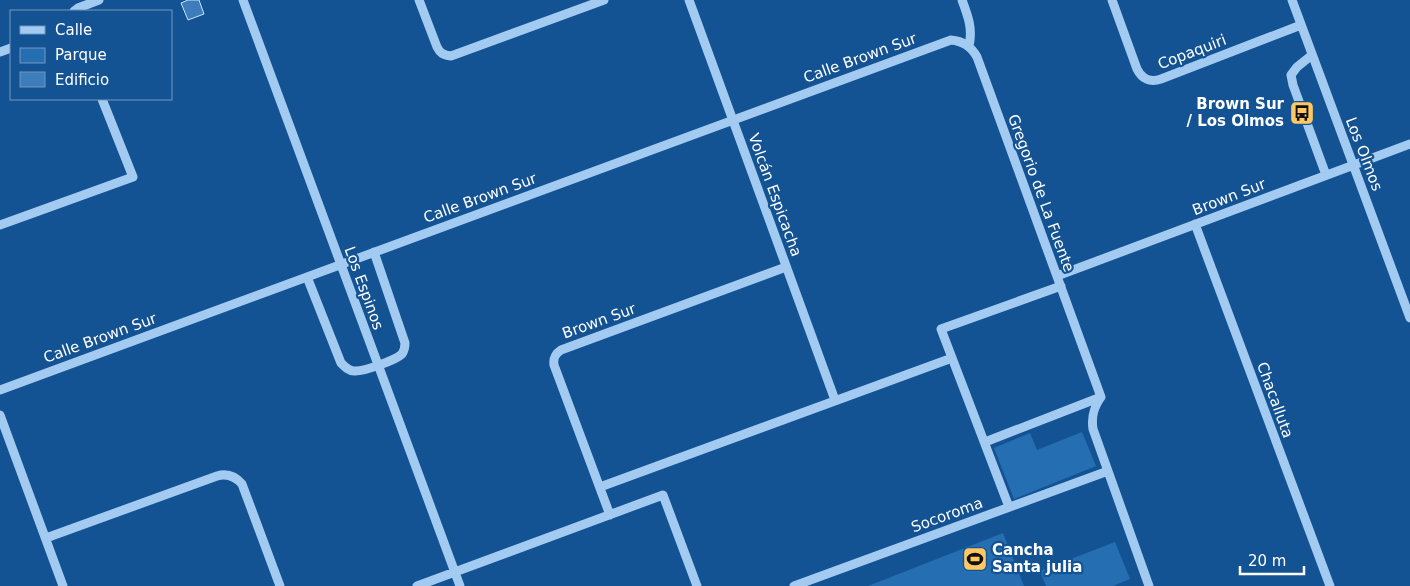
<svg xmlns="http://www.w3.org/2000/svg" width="1410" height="586" font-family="'DejaVu Sans',sans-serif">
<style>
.green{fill:#266eb2}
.building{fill:#3d7dbb;stroke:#cae4fc}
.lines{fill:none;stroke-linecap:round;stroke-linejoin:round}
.minor{stroke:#a3cbf1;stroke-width:9}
.labels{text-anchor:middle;stroke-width:4.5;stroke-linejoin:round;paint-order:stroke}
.street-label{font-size:15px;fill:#fff;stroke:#145393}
.poi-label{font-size:15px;font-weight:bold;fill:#fff;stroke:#145393;text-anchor:end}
</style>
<rect width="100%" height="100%" fill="#145393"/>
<path class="green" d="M1082,432L1096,466L1014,499L994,448L1030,433L1037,450Z
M1003,533L1024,586H868Z
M1115,542L1130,579L1113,586H1046L1040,571Z"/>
<path class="building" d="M188,0H199L204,14L188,20L181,3Z"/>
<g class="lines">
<path class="minor" d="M243,0L460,586
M419,0L437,47C440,53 443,55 451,56L604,0
M689,0L835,400
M962,0C968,16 973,29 969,46
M1112,0L1137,69C1142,79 1150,83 1161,79L1301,25
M1292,0L1410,318
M74,11L78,8L99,0
M0,52L11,48
M1312,55L1297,67L1291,75L1293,85L1326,175
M1195,224L1330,586
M0,225L133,177L102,99
M1057,276L1410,144
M307,277L341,363C345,367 349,371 354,371C363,372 396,360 402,354C404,351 405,347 405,343L374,252
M0,390L951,40C963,41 971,46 977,57L1101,397
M1101,397C1094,407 1091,416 1093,429L1149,586
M0,415L63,586
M985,442L1101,397
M600,487L952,358
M1009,507L941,329L1061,286
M610,515L554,365C553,358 555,354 561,350L786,267
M46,538L217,476C227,473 235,476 242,484L280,586
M417,586L663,495L697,586
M794,586L1108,471"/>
</g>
<defs>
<symbol id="bus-square" viewBox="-11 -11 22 22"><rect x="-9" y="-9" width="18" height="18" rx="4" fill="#ffc863" stroke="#145393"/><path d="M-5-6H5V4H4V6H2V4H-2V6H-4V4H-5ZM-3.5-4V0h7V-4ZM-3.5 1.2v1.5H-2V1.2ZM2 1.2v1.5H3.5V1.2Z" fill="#111"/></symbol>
<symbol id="stadium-square" viewBox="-11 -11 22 22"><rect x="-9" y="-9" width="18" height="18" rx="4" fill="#ffc863" stroke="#145393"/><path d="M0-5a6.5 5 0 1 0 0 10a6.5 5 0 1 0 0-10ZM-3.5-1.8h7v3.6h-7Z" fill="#111"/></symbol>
</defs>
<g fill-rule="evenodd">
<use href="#bus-square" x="1288" y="99" width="28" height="28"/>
<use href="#stadium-square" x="961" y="545" width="28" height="28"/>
</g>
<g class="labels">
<g class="street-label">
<text transform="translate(1192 52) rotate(-21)" y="5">Copaquiri</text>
<text transform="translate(860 58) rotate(-20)" y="5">Calle Brown Sur</text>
<text transform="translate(1364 154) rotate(69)" y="5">Los Olmos</text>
<text transform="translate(1041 193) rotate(70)" y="5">Gregorio de La Fuente</text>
<text transform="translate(775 195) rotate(70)" y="5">Volcán Espicacha</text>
<text transform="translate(1229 197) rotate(-21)" y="5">Brown Sur</text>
<text transform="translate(480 198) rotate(-20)" y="5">Calle Brown Sur</text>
<text transform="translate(364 288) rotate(70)" y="5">Los Espinos</text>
<text transform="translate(599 321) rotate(-20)" y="5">Brown Sur</text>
<text transform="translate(100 338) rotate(-20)" y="5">Calle Brown Sur</text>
<text transform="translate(1275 400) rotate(70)" y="5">Chacalluta</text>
<text transform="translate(947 515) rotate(-20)" y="5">Socoroma</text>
</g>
<g class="poi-label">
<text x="1284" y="109">Brown Sur<tspan x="1284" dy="17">/ Los Olmos</tspan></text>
<text x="992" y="555" text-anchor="start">Cancha<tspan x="992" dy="17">Santa julia</tspan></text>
</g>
</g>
<rect x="10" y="10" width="162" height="90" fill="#145393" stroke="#7298be"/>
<rect x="20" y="26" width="25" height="8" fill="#a3cbf1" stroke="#7298be"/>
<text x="55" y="35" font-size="15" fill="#ffffff">Calle</text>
<rect x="20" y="48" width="25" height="15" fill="#266eb2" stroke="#7298be"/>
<text x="55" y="60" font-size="15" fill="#ffffff">Parque</text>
<rect x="20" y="72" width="25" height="15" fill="#3d7dbb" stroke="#7298be"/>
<text x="55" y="85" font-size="15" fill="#ffffff">Edificio</text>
<path d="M1240 566v8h64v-8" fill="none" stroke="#ffffff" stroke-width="2.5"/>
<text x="1248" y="566" font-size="15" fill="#ffffff" stroke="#145393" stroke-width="4" paint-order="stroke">20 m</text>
</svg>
